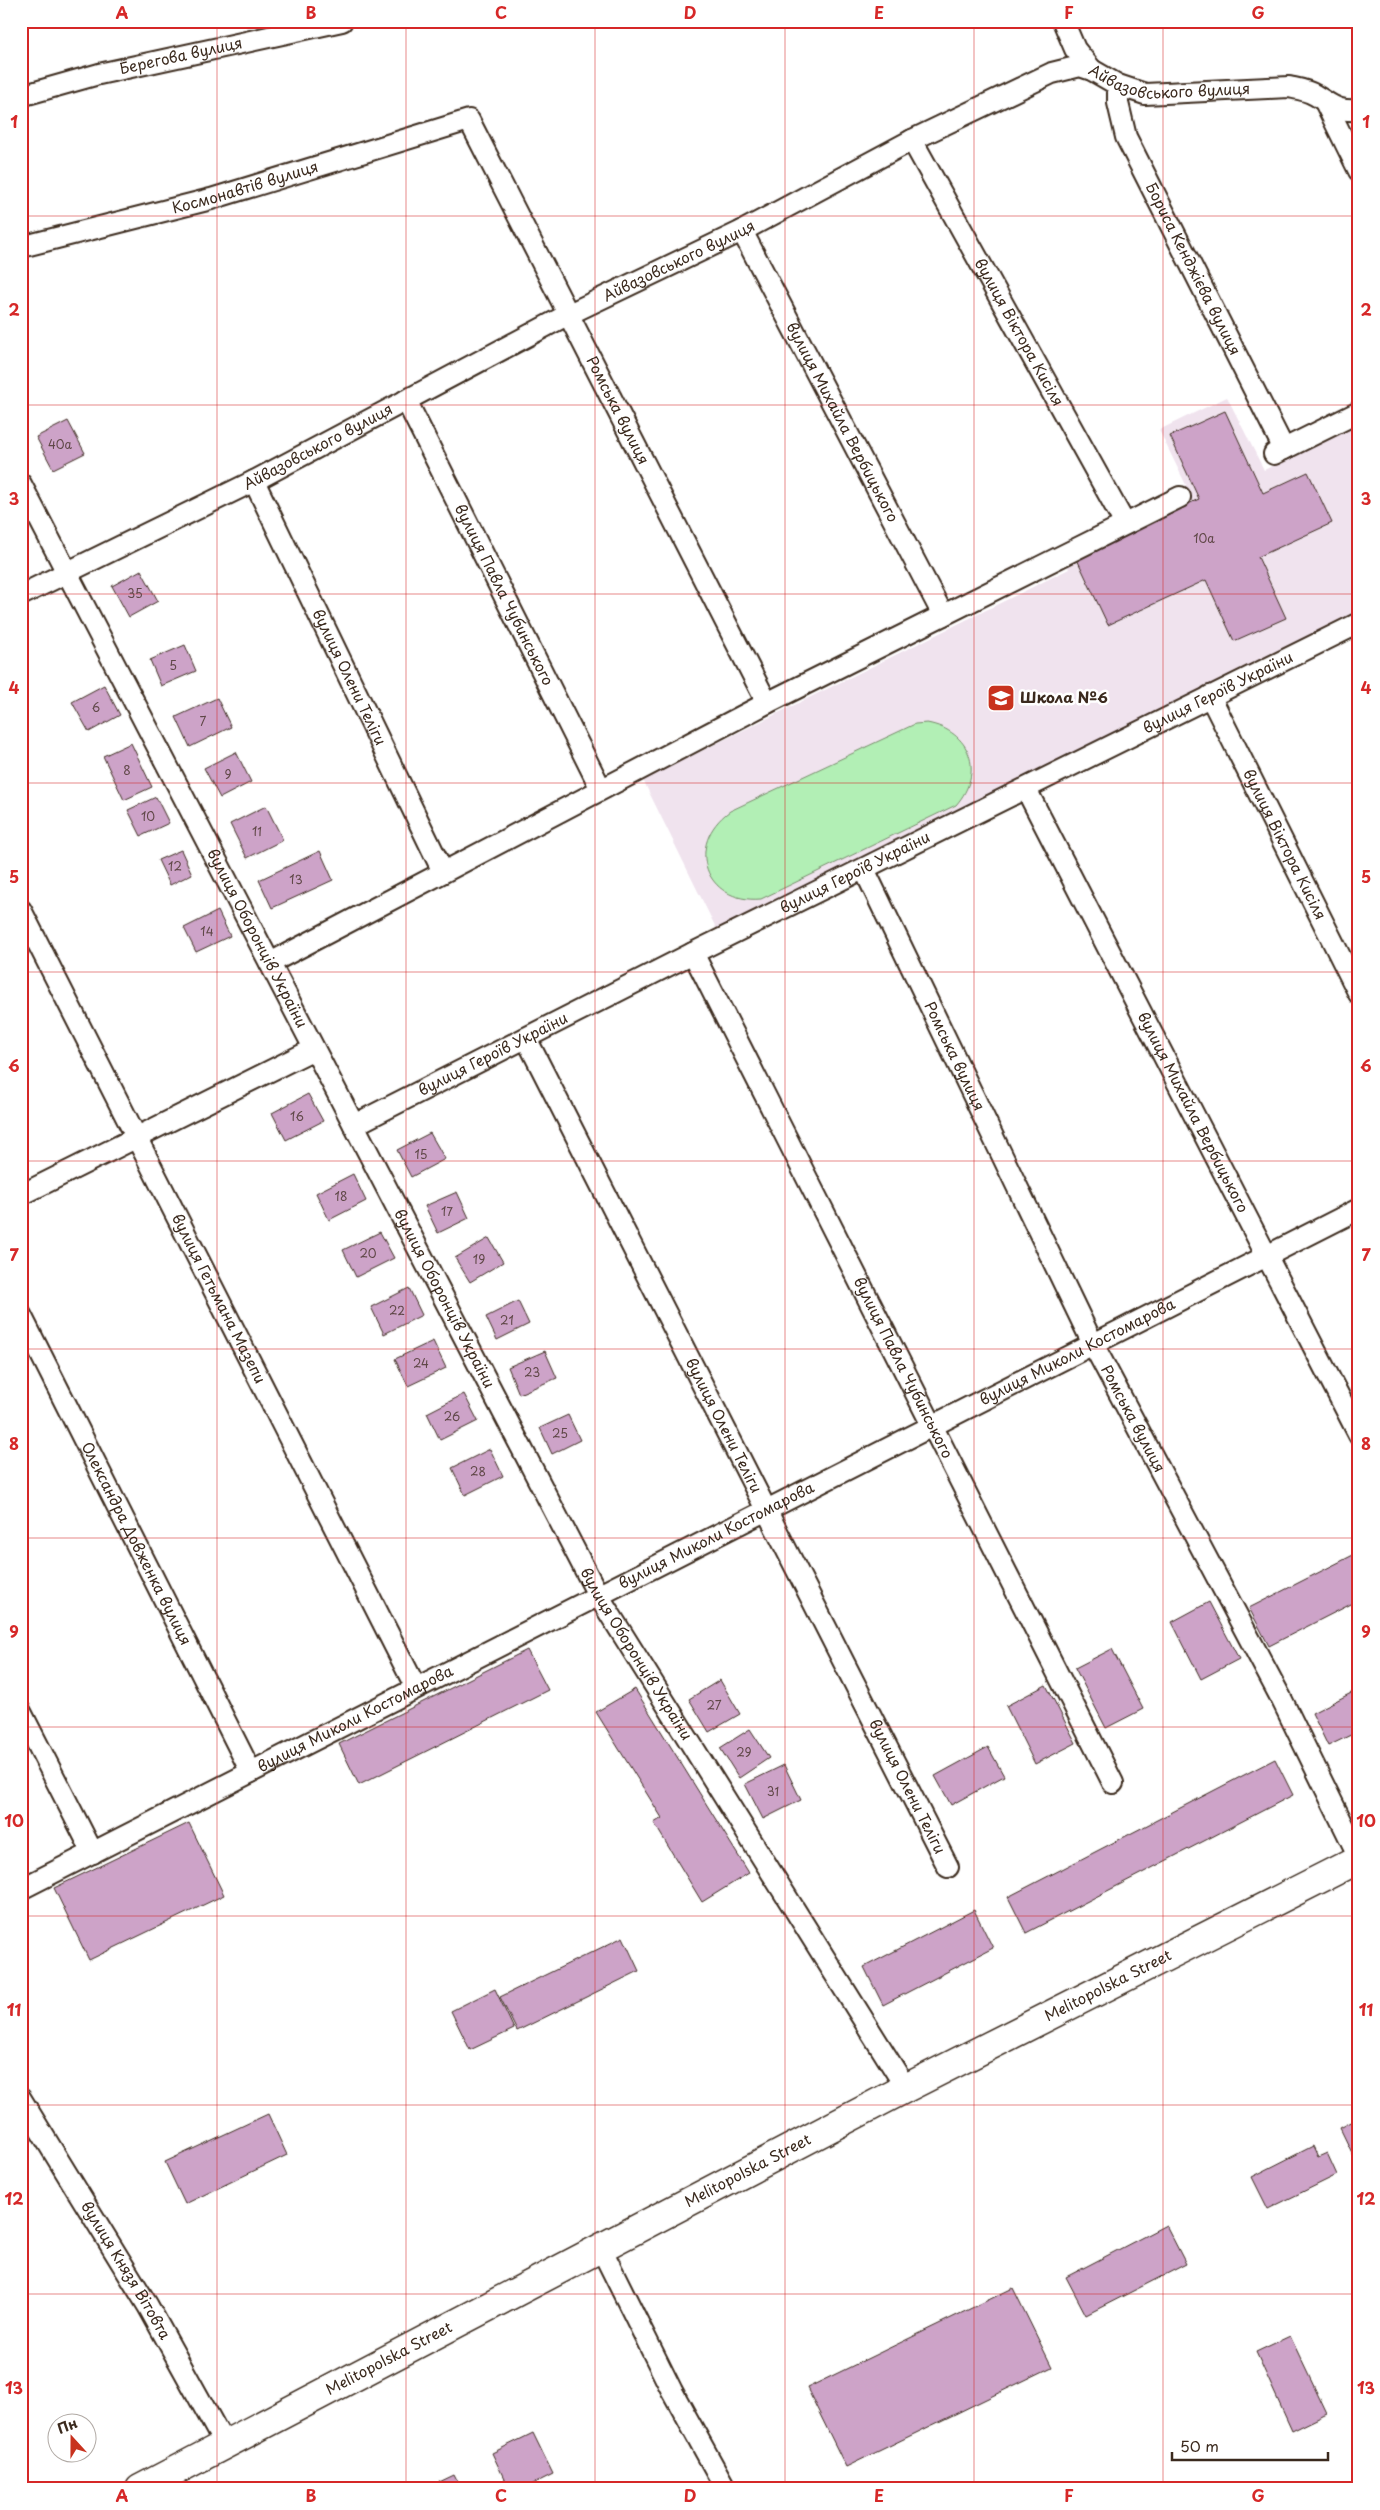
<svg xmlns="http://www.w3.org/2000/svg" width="1380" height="2510" font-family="'Playpen Sans',sans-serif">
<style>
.built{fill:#f0e3ee}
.green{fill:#b2efb5;stroke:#768c6a}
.building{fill:#cda3c8;stroke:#3b2a1e}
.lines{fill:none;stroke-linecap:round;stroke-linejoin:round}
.minor-casing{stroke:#3b2a1e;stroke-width:24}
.secondary-casing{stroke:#3b2a1e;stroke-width:31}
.minor{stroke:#fff;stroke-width:20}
.secondary{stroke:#fff;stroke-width:28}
.grid{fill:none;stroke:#d62828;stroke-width:1;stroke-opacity:0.55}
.labels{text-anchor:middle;stroke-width:5;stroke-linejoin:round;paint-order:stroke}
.number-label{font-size:12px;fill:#604848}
.street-label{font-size:15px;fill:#3b2a1e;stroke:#fff}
.poi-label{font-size:15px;font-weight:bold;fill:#3b2a1e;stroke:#fff;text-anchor:start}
.neatline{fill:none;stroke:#d62828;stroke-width:2}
.grid-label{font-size:16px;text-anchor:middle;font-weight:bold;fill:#d62828}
</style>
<rect width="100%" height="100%" fill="#fff"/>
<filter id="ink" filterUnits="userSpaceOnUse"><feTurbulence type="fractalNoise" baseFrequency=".02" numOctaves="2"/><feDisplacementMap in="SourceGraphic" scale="10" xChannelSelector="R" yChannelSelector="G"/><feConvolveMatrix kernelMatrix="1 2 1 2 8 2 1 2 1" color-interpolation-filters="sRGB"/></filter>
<g filter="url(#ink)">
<path class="built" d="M1227,397L1264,470L1359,423V616L718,932L643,780L1069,569L1059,548L1186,485L1159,430Z"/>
<path class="green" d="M927,723C971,731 985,772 956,805L761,899C705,904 684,844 730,811L915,724Z"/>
<path class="building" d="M1225,411L1263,493L1308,472L1332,523L1258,557L1286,618L1234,641L1206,580L1108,625L1075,555L1199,499L1170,436Z
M68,421L85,453L53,469L36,437Z
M141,570L158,601L129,617L112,586Z
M185,645L196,671L161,686L150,660Z
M104,685L120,715L89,732L72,702Z
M217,698L231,727L190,747L176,717Z
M131,743L152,787L124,800L103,756Z
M236,752L251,782L220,798L204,768Z
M156,797L169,823L141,836L128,810Z
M266,806L283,840L247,858L230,824Z
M181,850L192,874L170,885L158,860Z
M320,851L333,880L272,908L259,880Z
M218,911L230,936L196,952L184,928Z
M308,1094L323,1121L286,1140L272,1113Z
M430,1133L445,1159L411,1177L397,1150Z
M353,1174L366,1201L329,1220L316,1193Z
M457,1192L469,1218L438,1233L425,1206Z
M380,1232L394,1258L356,1277L343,1250Z
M489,1238L503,1262L470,1282L455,1258Z
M409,1288L422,1315L384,1334L371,1307Z
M518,1301L529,1324L497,1340L486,1317Z
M433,1341L446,1368L408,1386L395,1359Z
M545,1351L557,1378L519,1394L508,1367Z
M464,1394L478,1421L440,1440L427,1413Z
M568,1415L580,1440L552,1454L540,1428Z
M490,1449L503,1476L465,1495L452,1468Z
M1359,1552V1600L1269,1646L1249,1608Z
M1209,1602L1239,1659L1201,1679L1172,1622Z
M1112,1649L1143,1709L1106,1728L1075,1668Z
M527,1650L548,1690L359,1785L339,1744Z
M720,1680L740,1714L709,1732L689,1699Z
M1046,1685L1076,1743L1035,1764L1006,1706Z
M635,1689L749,1873L702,1902L654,1823L662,1818L596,1712Z
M1359,1689V1731L1328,1746L1312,1713Z
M750,1729L769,1758L739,1778L720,1748Z
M988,1747L1004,1776L951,1805L935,1776Z
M1275,1759L1293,1795L1026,1933L1008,1897Z
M784,1765L801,1800L763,1819L745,1784Z
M189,1823L224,1895L89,1960L54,1888Z
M974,1910L993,1948L883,2005L864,1967Z
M623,1937L639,1971L517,2031L500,1997Z
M495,1989L514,2029L470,2050L451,2011Z
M268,2114L287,2155L185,2204L165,2162Z
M1359,2118V2157L1355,2159L1340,2128Z
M1313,2146L1318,2157L1327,2153L1337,2175L1268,2209L1252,2177Z
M1166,2225L1186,2264L1086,2315L1066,2277Z
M1013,2288L1052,2367L846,2467L807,2388Z
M1290,2336L1327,2414L1292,2431L1256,2352Z
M533,2433L553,2474L523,2489H509L492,2453Z
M454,2475L461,2489H432L431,2486Z"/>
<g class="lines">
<defs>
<g id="minor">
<path d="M1063,21L1075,49L1092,70"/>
<path id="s1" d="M1118,85V103L1126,137L1284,449"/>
<path id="s2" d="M21,96L99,74L342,21"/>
<path d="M1326,104L1359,171"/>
<path id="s3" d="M912,140L1125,524"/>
<path id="s4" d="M742,231L943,615"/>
<path id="s5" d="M21,247L211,199L469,120L767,703"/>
<path id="s6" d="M406,400L601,789"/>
<path d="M1274,454L1359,412"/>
<path id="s7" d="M254,481L443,872"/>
<path id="s8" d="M21,484L598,1595L906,2088"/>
<path id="s9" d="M21,595L254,481L567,315L742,231L912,140L1052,73L1080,66L1092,70L1118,85L1145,94L1289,87C1298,89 1307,90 1315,95C1332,105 1337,112 1359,110"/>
<path id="s10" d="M1210,696L1359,994"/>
<path id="s11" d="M1026,789L1359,1435"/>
<path id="s12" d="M864,869L1093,1344L1281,1698L1359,1857"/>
<path id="s13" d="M21,910L416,1688"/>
<path id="s14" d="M693,953L1113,1783"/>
<path d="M270,963L767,703L1180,497"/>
<path id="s15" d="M526,1038L948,1867"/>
<path id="s16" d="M354,1125L693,953L1359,623"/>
<path d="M21,1195L314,1049"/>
<path id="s17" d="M21,1315L251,1772"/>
<path d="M21,1712L93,1853"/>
<path id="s18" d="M21,1889L1359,1209"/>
<path id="s19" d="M21,2099L148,2306L225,2445"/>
<path d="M601,2248L672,2391L726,2489"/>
</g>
<g id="secondary">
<path id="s20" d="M140,2489L906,2088L1359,1859"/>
</g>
</defs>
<use href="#minor" class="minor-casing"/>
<use href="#secondary" class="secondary-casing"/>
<use href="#minor" class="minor"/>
<use href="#secondary" class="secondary"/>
</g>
</g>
<path class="grid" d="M217,21V2489M406,21V2489M595,21V2489M785,21V2489M974,21V2489M1163,21V2489M21,216H1359M21,405H1359M21,594H1359M21,783H1359M21,972H1359M21,1161H1359M21,1349H1359M21,1538H1359M21,1727H1359M21,1916H1359M21,2105H1359M21,2294H1359"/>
<defs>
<symbol id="school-square" viewBox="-11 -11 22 22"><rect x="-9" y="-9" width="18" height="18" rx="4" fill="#c8321e" stroke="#fff"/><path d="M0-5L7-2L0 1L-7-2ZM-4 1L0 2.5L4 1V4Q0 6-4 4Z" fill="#fff"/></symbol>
</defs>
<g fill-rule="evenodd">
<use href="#school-square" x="985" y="682" width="32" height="32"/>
</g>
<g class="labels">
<g class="number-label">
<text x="60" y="449">40а</text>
<text x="1204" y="543">10а</text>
<text x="135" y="598">35</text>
<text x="173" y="670">5</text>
<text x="96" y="712">6</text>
<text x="203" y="726">7</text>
<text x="127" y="775">8</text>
<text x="228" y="779">9</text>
<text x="148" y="821">10</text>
<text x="257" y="836">11</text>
<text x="175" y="871">12</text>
<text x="296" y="884">13</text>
<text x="207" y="936">14</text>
<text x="297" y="1121">16</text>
<text x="421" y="1159">15</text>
<text x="341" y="1201">18</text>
<text x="447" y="1216">17</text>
<text x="368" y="1258">20</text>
<text x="479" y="1264">19</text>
<text x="397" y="1315">22</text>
<text x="507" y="1325">21</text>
<text x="421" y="1368">24</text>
<text x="532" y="1377">23</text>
<text x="452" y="1421">26</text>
<text x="560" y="1438">25</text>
<text x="478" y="1476">28</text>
<text x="714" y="1710">27</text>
<text x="744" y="1757">29</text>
<text x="773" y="1796">31</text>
</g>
<g class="street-label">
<text dy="5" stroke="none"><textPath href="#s2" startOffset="165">Берегова вулиця</textPath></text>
<text dy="5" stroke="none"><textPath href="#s9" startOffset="1278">Айвазовського вулиця</textPath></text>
<text dy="5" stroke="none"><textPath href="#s5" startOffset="232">Космонавтів вулиця</textPath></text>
<text dy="5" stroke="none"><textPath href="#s9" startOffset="738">Айвазовського вулиця</textPath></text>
<text dy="5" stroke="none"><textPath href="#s1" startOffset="201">Бориса Кенджієва вулиця</textPath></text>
<text dy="5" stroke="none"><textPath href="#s3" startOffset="220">вулиця Віктора Кисіля</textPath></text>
<text dy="5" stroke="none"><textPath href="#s5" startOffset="792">Ромська вулиця</textPath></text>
<text dy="5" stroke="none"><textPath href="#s4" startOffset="216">вулиця Михайла Вербицького</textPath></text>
<text dy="5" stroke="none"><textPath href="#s9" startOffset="332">Айвазовського вулиця</textPath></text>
<text dy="5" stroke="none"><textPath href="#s6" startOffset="218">вулиця Павла Чубинського</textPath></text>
<text dy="5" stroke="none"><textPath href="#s7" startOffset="218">вулиця Олени Теліги</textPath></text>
<text dy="5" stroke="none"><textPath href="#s16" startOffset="966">вулиця Героїв України</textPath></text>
<text dy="5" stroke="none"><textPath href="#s10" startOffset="166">вулиця Віктора Кисіля</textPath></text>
<text dy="5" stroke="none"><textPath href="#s16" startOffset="561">вулиця Героїв України</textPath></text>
<text dy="5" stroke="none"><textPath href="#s8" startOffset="512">вулиця Оборонців України</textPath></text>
<text dy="5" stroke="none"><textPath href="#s16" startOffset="156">вулиця Героїв України</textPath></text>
<text dy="5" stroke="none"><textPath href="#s12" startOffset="208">Ромська вулиця</textPath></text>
<text dy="5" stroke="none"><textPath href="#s11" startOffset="364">вулиця Михайла Вербицького</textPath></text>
<text dy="5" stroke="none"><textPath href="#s8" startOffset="918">вулиця Оборонців України</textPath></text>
<text dy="5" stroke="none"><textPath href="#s13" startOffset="436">вулиця Гетьмана Мазепи</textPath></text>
<text dy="5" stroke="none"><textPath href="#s18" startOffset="1185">вулиця Миколи Костомарова</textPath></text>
<text dy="5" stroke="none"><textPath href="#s14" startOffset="465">вулиця Павла Чубинського</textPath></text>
<text dy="5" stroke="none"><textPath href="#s12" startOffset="612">Ромська вулиця</textPath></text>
<text dy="5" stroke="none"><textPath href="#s15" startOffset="435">вулиця Олени Теліги</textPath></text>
<text dy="5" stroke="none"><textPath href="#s18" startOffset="780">вулиця Миколи Костомарова</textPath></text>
<text dy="5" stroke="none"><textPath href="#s17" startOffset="256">Олександра Довженка вулиця</textPath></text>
<text dy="5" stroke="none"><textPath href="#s8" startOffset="1322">вулиця Оборонців України</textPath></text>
<text dy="5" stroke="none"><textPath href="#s18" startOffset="375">вулиця Миколи Костомарова</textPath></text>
<text dy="5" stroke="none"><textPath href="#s15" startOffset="840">вулиця Олени Теліги</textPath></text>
<text dy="5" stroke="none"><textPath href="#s20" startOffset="1091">Melitopolska Street</textPath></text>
<text dy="5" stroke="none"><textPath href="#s20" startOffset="686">Melitopolska Street</textPath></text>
<text dy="5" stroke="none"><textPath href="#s19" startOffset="201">вулиця Князя Вітовта</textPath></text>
<text dy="5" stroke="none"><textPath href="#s20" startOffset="281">Melitopolska Street</textPath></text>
</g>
<g class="poi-label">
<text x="1020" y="703">Школа №6</text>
</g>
</g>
<rect width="1380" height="2510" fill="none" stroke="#fff" stroke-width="55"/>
<g transform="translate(72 2438) rotate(339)"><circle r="24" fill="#ffffff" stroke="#b1aaa5"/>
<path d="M0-4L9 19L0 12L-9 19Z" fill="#c8321e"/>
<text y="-8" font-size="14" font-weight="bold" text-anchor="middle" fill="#3b2a1e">Пн</text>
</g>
<path d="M1172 2452v8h156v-8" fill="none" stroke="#3b2a1e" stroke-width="2.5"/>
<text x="1180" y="2452" font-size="15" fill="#3b2a1e" stroke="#ffffff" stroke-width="4" paint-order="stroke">50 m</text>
<rect x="28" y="28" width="1324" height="2454" class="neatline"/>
<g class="grid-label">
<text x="122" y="19">A</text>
<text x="311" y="19">B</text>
<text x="501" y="19">C</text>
<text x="690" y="19">D</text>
<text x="879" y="19">E</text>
<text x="1069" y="19">F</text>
<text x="1258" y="19">G</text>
<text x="14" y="128">1</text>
<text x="1366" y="128">1</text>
<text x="14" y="316">2</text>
<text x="1366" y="316">2</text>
<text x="14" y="505">3</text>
<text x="1366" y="505">3</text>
<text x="14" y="694">4</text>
<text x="1366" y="694">4</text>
<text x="14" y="883">5</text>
<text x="1366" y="883">5</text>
<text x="14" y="1072">6</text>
<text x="1366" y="1072">6</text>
<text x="14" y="1261">7</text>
<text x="1366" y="1261">7</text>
<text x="14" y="1450">8</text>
<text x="1366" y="1450">8</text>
<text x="14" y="1638">9</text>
<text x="1366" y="1638">9</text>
<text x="14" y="1827">10</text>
<text x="1366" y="1827">10</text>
<text x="14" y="2016">11</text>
<text x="1366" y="2016">11</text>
<text x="14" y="2205">12</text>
<text x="1366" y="2205">12</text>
<text x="14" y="2394">13</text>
<text x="1366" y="2394">13</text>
<text x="122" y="2502">A</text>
<text x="311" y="2502">B</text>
<text x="501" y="2502">C</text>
<text x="690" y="2502">D</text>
<text x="879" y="2502">E</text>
<text x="1069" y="2502">F</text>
<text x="1258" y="2502">G</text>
</g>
</svg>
